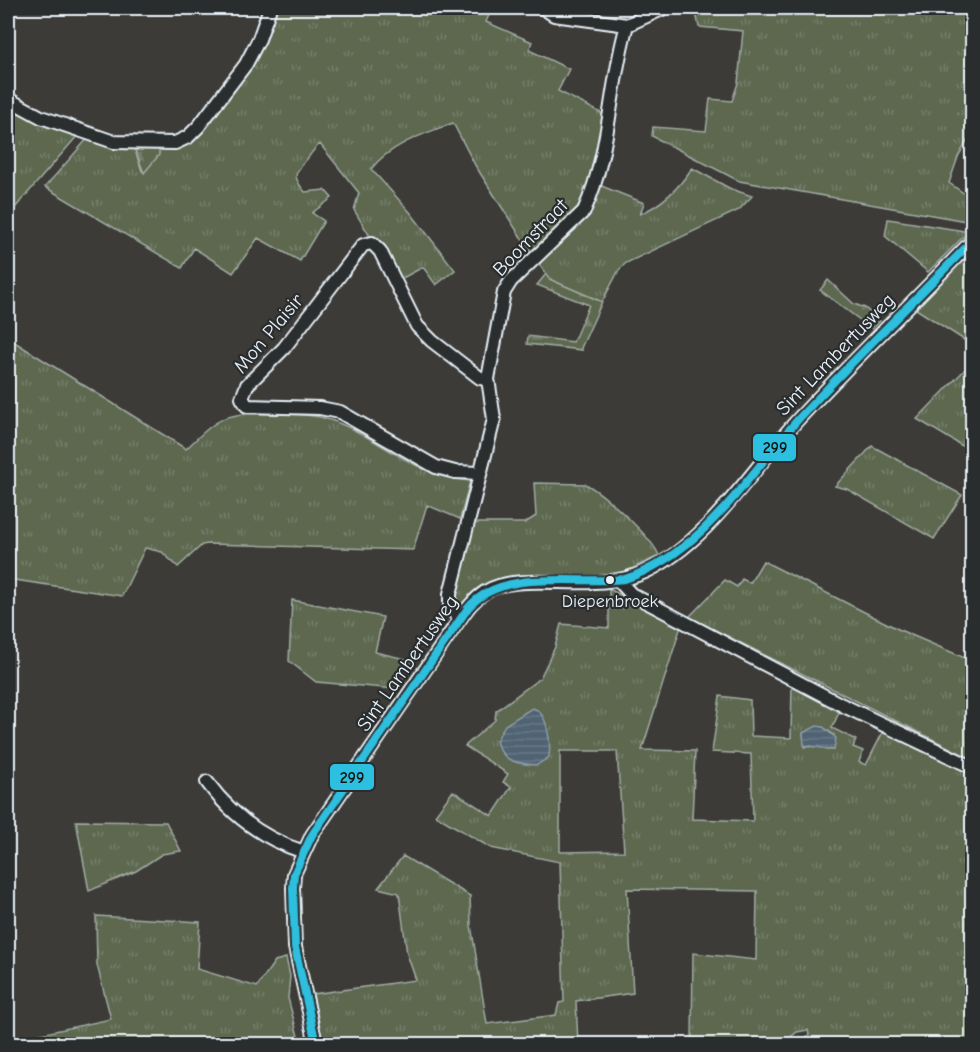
<svg xmlns="http://www.w3.org/2000/svg" width="980" height="1052" font-family="'Comic Neue',sans-serif">
<style>
.grass{fill:url(#grass-tufts);stroke:#a2aca4;stroke-width:1.5;fill-rule:evenodd}
.forest{fill:url(#forest-firs);stroke:#a2aca4;stroke-width:1.5}
.water{fill:url(#water-rules);stroke:#8d9ca8;stroke-width:1.5}
.lines{fill:none;stroke-linecap:round;stroke-linejoin:round}
.minor-casing{stroke:#e8f1f8;stroke-width:16}
.minor{stroke:#2a2d2e;stroke-width:12}
.bus-1-casing{stroke:#2a2d2e;stroke-width:12}
.bus-1{stroke:#2dbfdf;stroke-width:8}
.bus-dot{fill:#e8f1f8;stroke:#2a2d2e;stroke-width:2}
.labels{text-anchor:middle;stroke-width:4.5;stroke-linejoin:round;paint-order:stroke}
.bus-label{font-size:18px;fill:#e8f1f8;stroke:#2a2d2e}
.street-label{font-size:20px;fill:#e8f1f8;stroke:#2a2d2e}
.line-badge{stroke:#2a2d2e;stroke-width:2}
.pale-badge-label{font-size:16px;text-anchor:middle;font-weight:bold;fill:#111}
</style>
<defs>
<pattern id="grass-tufts" width="24" height="20" patternUnits="userSpaceOnUse" patternTransform="scale(1.5)"><rect width="24" height="20" fill="#5d6850"/><path d="M3 7l-1-3M5 7V3M7 7l1-3M15 17l-1-3M17 17v-4M19 17l1-3" fill="none" stroke="#747e6a"/></pattern>
<pattern id="forest-firs" width="22" height="20" patternUnits="userSpaceOnUse" patternTransform="scale(1.5)"><rect width="22" height="20" fill="#5d6850"/><path d="M5 1l3.5 6h-7zM16 11l3.5 6h-7z" fill="#747e6a"/></pattern>
<pattern id="water-rules" width="6" height="5" patternUnits="userSpaceOnUse" patternTransform="scale(1.5)"><rect width="6" height="5" fill="#506373"/><path d="M0 2.5h6" fill="none" stroke="#697a88"/></pattern>
</defs>
<rect width="100%" height="100%" fill="#3d3b38"/>
<filter id="ink" filterUnits="userSpaceOnUse"><feTurbulence type="fractalNoise" baseFrequency=".0167" numOctaves="2"/><feDisplacementMap in="SourceGraphic" scale="12" xChannelSelector="R" yChannelSelector="G"/><feConvolveMatrix kernelMatrix="1 2 1 2 8 2 1 2 1" color-interpolation-filters="sRGB"/></filter>
<g filter="url(#ink)">
<path class="grass" d="M272,8H492L486,22L532,42L529,50L569,69L558,91L603,114C598,145 594,181 577,208C566,226 547,239 531,253L475,165L453,123C424,134 391,144 371,169L410,212L455,270L436,285L423,267L397,281L354,210L359,193L320,144C313,149 312,153 307,159C295,173 291,175 305,192L325,190L332,198L312,213L324,221L300,261L258,238L233,273L194,248L182,268L45,187L88,138L134,147L142,171L159,146L187,139L231,88Z
M695,8H972V132L958,157L949,183L972,199V222L739,181L652,136L653,127L706,131L710,99L732,101L738,83L743,31L699,27Z
M8,106L78,135L8,216Z
M692,168L731,189L752,196L739,210L626,263L619,270L602,302L549,279L537,261C566,236 585,222 599,185L644,203L640,214C663,204 679,188 692,168Z
M888,219L964,231L966,234L928,272L885,236Z
M972,248V345L913,307Z
M8,338L186,449C221,415 224,413 274,414C291,414 308,414 324,418C376,433 412,477 470,481L460,519L427,505L413,550L208,544L202,545L178,567L162,552L145,548L122,596L8,579Z
M972,362V452L917,419Z
M872,446L962,495L934,539L847,489L835,486Z
M534,483L585,484C601,491 654,539 659,556L618,575L580,578L509,579L458,612L454,609L473,523H525L536,516Z
M763,561L902,631L972,661V759L689,617L725,580L737,587L742,579L750,583Z
M609,589L681,626L642,750L695,751L692,819L753,821L751,754L712,752L720,696L750,700L751,736L791,738L792,683L841,708L832,728L856,740L853,747L863,751L859,762L866,765L884,730L972,774V1044H797L809,1035L808,1030L797,1032L782,1044H692L693,953L756,960L757,891L627,889L633,993L576,1001L578,1044H323L313,994L416,980L407,954L399,893L378,888L403,856L470,896L471,925L487,1024L556,1015L559,1003L564,1002L560,862L491,848L435,815L453,791L492,816L511,787L503,782L508,774L465,746L495,720L496,711L540,678L555,647L561,624L609,628ZM823,727L834,735V750H827L821,746L805,747L803,733ZM560,751H617L624,851L560,852Z
M292,600L383,617L375,652L414,661L396,689L316,682L289,661Z
M76,821L166,822L181,851L162,854L136,871L89,891Z
M96,916L200,922L197,969L257,987L275,961L286,958L290,976L288,998L300,1044H8V1041L111,1019L97,965Z"/>
<path class="forest" d="M159,146V155L144,173L134,147Z
M546,274L549,279L602,302L581,348L582,350L527,344L528,336L573,342L589,305L537,285Z
M828,280L854,304L865,308L880,321L872,329L820,290Z"/>
<path class="water" d="M532,708C548,711 551,743 549,757L537,765C518,764 502,762 496,741L505,725Z
M817,726L823,727L836,738L834,750L804,745L803,733Z"/>
<g class="lines">
<defs>
<path id="minor" d="M543,8L554,15L627,25
M8,99L41,117L114,142L175,143L188,137L199,126L246,64L259,39L270,8
M480,473L455,472L436,467L340,412L320,408L247,406L242,398L247,385L284,348L363,245L372,243L380,251L417,326L432,341L480,378L488,379
M620,582L631,594L842,705L972,767
M460,619L450,608V594L494,419L488,379L504,292L511,281L584,211C611,152 609,86 627,25L664,8
M207,782C232,816 263,839 304,852
M316,1044L295,947L293,888L294,874L312,835L460,619C467,609 474,599 485,592C520,569 595,595 645,572C709,543 755,464 804,413C859,355 917,298 972,241"/>
</defs>
<use href="#minor" class="minor-casing"/>
<use href="#minor" class="minor"/>
<defs>
<path id="bus-1" d="M316,1044L295,947L293,888L294,874L312,835L468,608C502,567 577,585 625,579C705,552 749,473 803,414C858,355 916,299 972,241"/>
</defs>
<use href="#bus-1" class="bus-1-casing"/>
<use href="#bus-1" class="bus-1"/>
</g>
</g>
<circle class="bus-dot" cx="610" cy="580" r="5"/>
<g class="labels">
<g class="bus-label">
<text x="610" y="607">Diepenbroek</text>
</g>
<g class="street-label">
<text transform="translate(530 237) rotate(-46)" y="7">Boomstraat</text>
<text transform="translate(268 333) rotate(-50)" y="7">Mon Plaisir</text>
<text transform="translate(835 354) rotate(-46)" y="7">Sint Lambertusweg</text>
<text transform="translate(407 663) rotate(-55)" y="7">Sint Lambertusweg</text>
</g>
</g>
<g class="line-badge">
<rect x="752" y="433" width="45" height="29" rx="6" fill="#2dbfdf"/>
<rect x="329" y="763" width="46" height="28" rx="6" fill="#2dbfdf"/>
</g>
<g class="pale-badge-label">
<text x="775" y="453">299</text>
<text x="352" y="783">299</text>
</g>
<rect width="980" height="1052" fill="none" stroke="#2a2d2e" stroke-width="30"/>
<rect x="15" y="15" width="950" height="1022" fill="none" stroke="#e8f1f8" stroke-width="2" filter="url(#ink)"/>
</svg>
